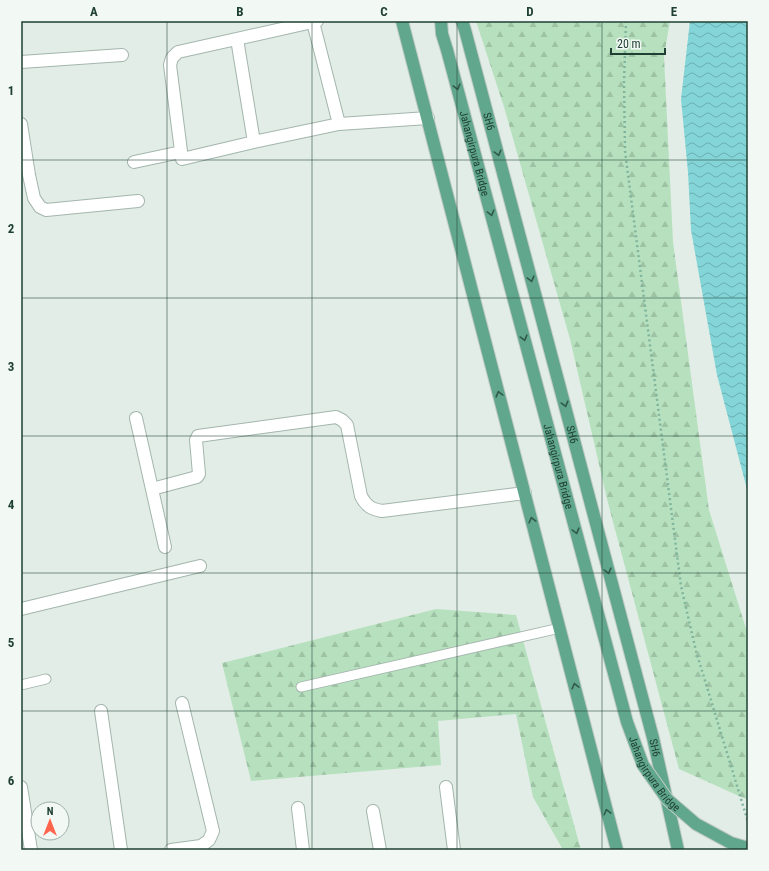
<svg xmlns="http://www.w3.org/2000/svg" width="769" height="871" font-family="'Roboto Condensed',sans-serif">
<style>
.forest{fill:url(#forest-firs)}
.water{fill:url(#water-waves)}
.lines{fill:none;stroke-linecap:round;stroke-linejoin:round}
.service-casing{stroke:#a3b6ad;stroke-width:11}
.minor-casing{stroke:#a3b6ad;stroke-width:14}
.primary-casing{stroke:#c0cac6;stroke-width:14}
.path{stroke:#7eb49d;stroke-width:2.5;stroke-dasharray:2 3;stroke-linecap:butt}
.service{stroke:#fff;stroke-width:9}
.minor{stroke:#fff;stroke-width:12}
.primary{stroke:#61a78d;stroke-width:12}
.primary-bridge-casing{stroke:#c0cac6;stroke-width:14;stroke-linecap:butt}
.primary-bridge{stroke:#61a78d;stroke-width:12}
.oneway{stroke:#305a4a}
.grid{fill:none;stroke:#1f4033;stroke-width:1;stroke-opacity:0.55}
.labels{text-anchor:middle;stroke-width:3.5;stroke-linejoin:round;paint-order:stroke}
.street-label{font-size:11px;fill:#1f4033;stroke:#f2f9f5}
.neatline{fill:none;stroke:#1f4033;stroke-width:1.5}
.grid-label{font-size:13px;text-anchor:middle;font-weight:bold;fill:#1f4033}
</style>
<defs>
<pattern id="forest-firs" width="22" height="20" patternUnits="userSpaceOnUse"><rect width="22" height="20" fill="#b7e1be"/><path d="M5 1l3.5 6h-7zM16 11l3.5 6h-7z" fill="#9dc2a4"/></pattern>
<pattern id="water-waves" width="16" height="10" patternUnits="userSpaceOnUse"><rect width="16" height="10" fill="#83d5d8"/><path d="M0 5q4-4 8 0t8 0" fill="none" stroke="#6baeb0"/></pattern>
</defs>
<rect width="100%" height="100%" fill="#e1ede6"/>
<path class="forest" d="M476,21H670L664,56L673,242L709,510L748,635V800L679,769L608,503L570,339L504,107Z
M436,609L516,615L581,850H563L533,797L516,714L438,721L441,765L251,781L222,663Z"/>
<path class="water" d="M690,21H748V493L717,375L691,230L688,172L681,99Z"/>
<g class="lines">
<defs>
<path id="service" d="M21,685L46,679
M301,687L560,628"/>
<path id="minor" d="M317,21L178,52L172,58L170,65L182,159L254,142L339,124L428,118
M313,22L339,124
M237,39L254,142
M21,62L122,55
M21,124L29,175L34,198L40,207L46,210L138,201
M134,162L181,152
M136,418L165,547
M152,489L197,477L199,474L196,440L198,436L336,417L342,420L347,425L361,496C366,506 371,509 382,511L525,493
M21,609L200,566
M101,711L121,850
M21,787L31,850
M446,787L454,850
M298,808L303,850
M373,811L380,850
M171,850L201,846L209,840L213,831L182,703"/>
<g id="primary">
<path d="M402,21L617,850"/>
<path d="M441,21L442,34L447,50"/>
<path id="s1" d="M462,21L465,30L653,738L678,850"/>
</g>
</defs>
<use href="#service" class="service-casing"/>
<use href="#minor" class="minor-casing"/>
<use href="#primary" class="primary-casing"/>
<path class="path" d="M626,21L624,82L625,151L681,586L696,651L748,822"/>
<use href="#service" class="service"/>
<use href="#minor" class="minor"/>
<use href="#primary" class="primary"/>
<defs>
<g id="primary-bridge">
<path id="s2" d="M447,50L627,722L643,765L667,799L696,824L731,843L748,848"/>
</g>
</defs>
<use href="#primary-bridge" class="primary-bridge-casing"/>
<use href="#primary-bridge" class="primary-bridge"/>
</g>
<defs><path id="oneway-chevron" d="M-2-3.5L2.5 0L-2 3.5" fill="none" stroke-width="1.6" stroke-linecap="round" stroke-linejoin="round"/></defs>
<g class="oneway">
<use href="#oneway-chevron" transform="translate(457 87) rotate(75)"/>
<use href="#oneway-chevron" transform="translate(498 153) rotate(75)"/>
<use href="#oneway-chevron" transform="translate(491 213) rotate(75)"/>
<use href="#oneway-chevron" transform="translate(531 279) rotate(75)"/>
<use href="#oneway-chevron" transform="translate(524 338) rotate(75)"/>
<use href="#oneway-chevron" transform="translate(499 394) rotate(-105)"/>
<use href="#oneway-chevron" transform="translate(565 404) rotate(75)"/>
<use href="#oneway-chevron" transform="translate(532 520) rotate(-104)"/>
<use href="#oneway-chevron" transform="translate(576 531) rotate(75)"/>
<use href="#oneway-chevron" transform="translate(608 571) rotate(75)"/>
<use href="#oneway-chevron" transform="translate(575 686) rotate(-104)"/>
<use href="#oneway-chevron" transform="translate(607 812) rotate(-104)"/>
</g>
<path class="grid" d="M167,21V850M312,21V850M457,21V850M602,21V850M21,160H748M21,298H748M21,436H748M21,573H748M21,711H748"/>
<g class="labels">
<g class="street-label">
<text dy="4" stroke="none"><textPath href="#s1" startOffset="104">SH6</textPath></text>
<text dy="4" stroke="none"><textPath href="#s2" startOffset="107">Jahangirpura Bridge</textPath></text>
<text dy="4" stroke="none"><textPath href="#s1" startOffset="428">SH6</textPath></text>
<text dy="4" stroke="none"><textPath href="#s2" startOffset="431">Jahangirpura Bridge</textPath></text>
<text dy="4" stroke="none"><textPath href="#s1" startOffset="752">SH6</textPath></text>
<text dy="4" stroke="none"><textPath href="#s2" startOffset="755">Jahangirpura Bridge</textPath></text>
</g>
</g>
<rect width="769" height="871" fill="none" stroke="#f2f9f5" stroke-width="44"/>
<g transform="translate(50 821)"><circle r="19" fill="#f2f9f5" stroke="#9eafa7"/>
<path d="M0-3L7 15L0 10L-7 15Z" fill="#ff644d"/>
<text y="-6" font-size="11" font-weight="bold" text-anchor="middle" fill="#1f4033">N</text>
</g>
<path d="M611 48v6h54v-6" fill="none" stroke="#1f4033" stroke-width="2"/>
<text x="617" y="48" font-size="12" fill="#1f4033" stroke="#f2f9f5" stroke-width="3" paint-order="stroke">20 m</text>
<rect x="22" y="22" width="725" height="827" class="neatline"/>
<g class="grid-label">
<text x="94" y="16">A</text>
<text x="240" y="16">B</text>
<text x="384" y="16">C</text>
<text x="530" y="16">D</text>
<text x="674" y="16">E</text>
<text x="11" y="95">1</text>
<text x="11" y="233">2</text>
<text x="11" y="371">3</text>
<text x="11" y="509">4</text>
<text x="11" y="647">5</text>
<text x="11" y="785">6</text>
</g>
</svg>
